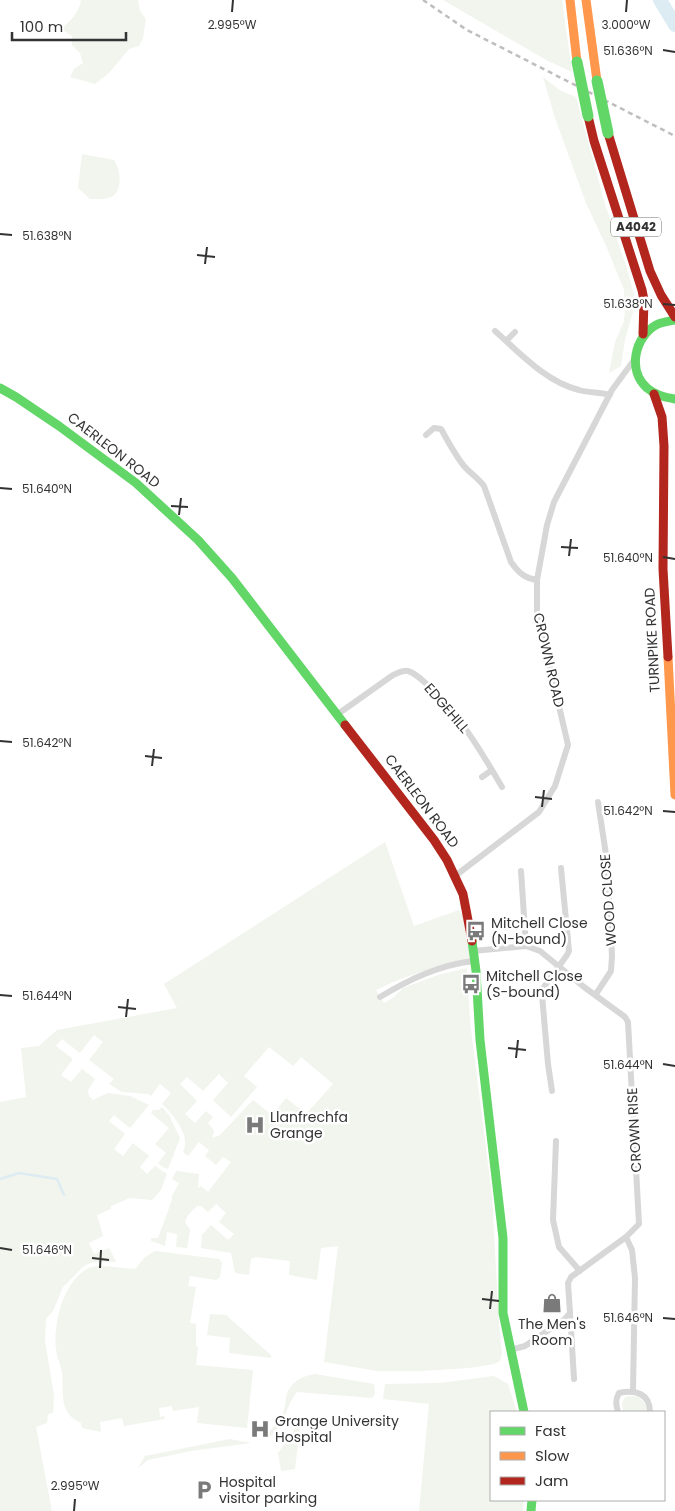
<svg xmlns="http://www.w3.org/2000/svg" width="675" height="1511" font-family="Poppins,sans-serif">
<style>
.green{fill:#f1f5ed;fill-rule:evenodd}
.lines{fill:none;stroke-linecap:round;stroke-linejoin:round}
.stream{stroke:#ddebf3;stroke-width:2.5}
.river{stroke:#ddebf3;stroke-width:14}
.street{stroke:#d7d7d7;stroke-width:6}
.fast{stroke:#63d668;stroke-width:9}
.slow{stroke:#ff974d;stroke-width:9}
.jam{stroke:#b3261e;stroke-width:9}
.rail{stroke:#bebebe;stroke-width:2.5;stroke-dasharray:5 4;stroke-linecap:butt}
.fast-bridge{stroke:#63d668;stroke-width:11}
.ticks{fill:none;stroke:#333;stroke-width:2}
.labels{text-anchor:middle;stroke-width:5;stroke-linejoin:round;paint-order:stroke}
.shield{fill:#fff;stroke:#707070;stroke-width:1}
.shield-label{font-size:12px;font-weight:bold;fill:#333}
.street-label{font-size:14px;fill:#333;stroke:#fff}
.poi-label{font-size:14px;fill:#333;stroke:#fff;text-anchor:start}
.ticks-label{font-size:12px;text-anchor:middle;fill:#333;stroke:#fff;stroke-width:5;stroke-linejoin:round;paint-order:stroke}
</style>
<rect width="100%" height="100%" fill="#fff"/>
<path class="green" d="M81,0H138L140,11L146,19L143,38L139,46L129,49L109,73L95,84L70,77L74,69L83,63L80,53L72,45V36L61,29C70,21 79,13 81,0Z
M443,0H562L572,72L548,61Z
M543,77L561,91L576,97L605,204L627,269L634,295L633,312L625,339L621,366L609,373L615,342L624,321L625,311L624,290L607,248L586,203L555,118Z
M82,154L114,160C120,169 124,191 111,197C105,200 96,199 90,199L78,188Z
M385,842L414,926L459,910L464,917L470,959C438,966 406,975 376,990L384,1003L393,998L403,988L438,975L467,968L470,1021L492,1196L499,1324L502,1354L500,1361L494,1364L469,1368L422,1371H377L324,1362L338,1246L321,1248L317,1280L289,1275L290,1261L255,1257L251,1259L249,1275L235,1273L231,1253L201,1248L202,1235L211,1225L228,1240L234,1234L219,1222L226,1213L216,1204L208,1212L201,1206H197L188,1215L185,1222L190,1230L187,1248L176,1247L177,1234L167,1232L165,1246L151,1241V1238H158L172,1200V1196L179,1183L172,1179L176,1171L199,1174L198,1188L201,1186L208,1192L231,1162L223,1157L216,1165L205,1156L209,1150L199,1142L188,1156L183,1152C184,1149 185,1147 185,1144C187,1132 171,1112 162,1104L171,1093L160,1084L151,1096L148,1094L122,1092L109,1084L114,1079L89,1060L103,1042L94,1035L80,1053L62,1039L56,1046L73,1059L61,1075L71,1082L82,1069L95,1079L88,1090L89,1096L93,1100L108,1093L130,1096L149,1105L130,1128L114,1115L109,1121L125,1134L114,1149L123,1156L133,1143L149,1156L140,1167L147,1174L155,1166L167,1174L161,1190L152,1200L130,1198L111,1206V1209L97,1215L103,1236L89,1243L94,1254L109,1248L116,1262H93L84,1266L63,1287L53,1311L46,1319L45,1341L54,1396L53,1413L48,1414L47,1423L36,1427L52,1511H0V1102L26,1097L21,1048L39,1046L57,1030L177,1008L164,984ZM269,1047L293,1066L301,1057L333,1084L306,1114L286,1098L272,1115L253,1100L220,1135L212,1138L214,1131L208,1123L213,1117L206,1111L195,1123L185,1114L197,1101L180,1084L187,1077L203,1091L219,1074L228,1083L213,1100L231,1117L257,1087L244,1076Z
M162,1107L169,1115L180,1138L168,1169L164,1168L158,1163L166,1153L155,1144L169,1128L151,1113L153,1110H159Z
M155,1251L219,1259L222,1263L220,1277L216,1280L190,1276L188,1286L196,1287L190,1323L196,1324V1345L198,1348L196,1365L253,1370L247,1428L197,1423L199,1407L173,1411L172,1406L159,1408L160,1417L164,1416L165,1419L124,1426L122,1418L100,1422L101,1432L82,1428L81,1423C58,1413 64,1392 62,1373C61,1365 57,1358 56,1350C53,1325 63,1280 89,1268C100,1263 122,1269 135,1269L145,1257Z
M210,1314L226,1315L271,1355V1358L229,1353L230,1338L207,1335Z
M315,1374L374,1384L375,1394L372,1398L297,1392C285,1406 286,1426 269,1437L267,1436C270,1429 277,1424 281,1417C285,1410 285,1405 286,1398C289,1383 301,1376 315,1374Z
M494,1376L508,1384L517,1412H491V1500H524L523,1511H419L429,1404L383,1399L385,1384L440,1383Z
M635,1396L639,1397L648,1407V1412H623L622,1403L625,1397Z
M296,1425L300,1427L295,1469L281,1471L278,1453L293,1432Z
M230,1439L251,1443L191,1451L148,1460L138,1468L145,1456Z"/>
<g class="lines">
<path class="stream" d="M0,1179L19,1173L57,1179L64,1195"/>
<path class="river" d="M660,0L675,25"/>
<path class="street" d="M495,331C520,353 546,382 579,390C589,393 600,392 610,395
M506,341L515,332
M426,435L434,428L441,429C448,441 455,455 464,466C470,473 478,478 484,486L511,562C518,572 524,578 537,580
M338,714L393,675C398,673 403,670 408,671C416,673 424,682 430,687C460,716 481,751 502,787
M482,777L492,770
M521,871L526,946
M455,876L539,812L555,786L568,745L537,611V580L547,525L554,502L612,390L634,360
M473,951L526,946L540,951L584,987L625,1017L628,1022L639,1224L626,1237L571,1277L568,1283L570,1313L565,1319L525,1346L510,1350
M596,994L611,971L612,956L607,861L598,802
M380,997C410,979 439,965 474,961
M552,1091L548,1064L542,995L544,987L567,955L569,951L561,868
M556,1141L553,1220L559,1247L580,1271
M626,1237L632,1250L635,1278L633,1391
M570,1313L574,1379
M618,1412C616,1405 615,1400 619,1393C636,1389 650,1394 650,1412"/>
<path class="fast" d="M675,320C669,321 661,322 656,325C635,337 627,370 647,388C655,395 664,397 675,399
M0,388L16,397L59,426L136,483L198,540L232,578L345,725
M472,941L476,971L480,1040L503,1238V1313L524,1412
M531,1511L532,1500"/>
<path class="slow" d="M570,0L577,62
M586,0L597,81
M668,657L675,795"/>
<path class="jam" d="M588,116L594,141L642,290L644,300L643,334
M608,133L650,271L661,295L675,317
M654,394L662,417L664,446L663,569L668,657
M345,725L434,840L447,860L463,894L472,941"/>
<path class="rail" d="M423,0L467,30L675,136"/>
<path class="fast-bridge" d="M577,62L588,116
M597,81L608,133"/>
</g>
<path class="ticks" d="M232,12L233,0M626,12L627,0M663,50L675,52M0,234L12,235M197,255L215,257M205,264L207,247M663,304L675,305M0,488L12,489M171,506L188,507M179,515L181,498M561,547L578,548M569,556L571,539M663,557L675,559M0,741L12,742M145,756L162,758M152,766L154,749M535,797L552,799M542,807L544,790M663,811L675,812M0,995L12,996M118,1007L136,1009M126,1017L128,999M508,1048L526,1050M516,1058L518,1040M663,1064L675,1066M0,1248L12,1250M92,1258L109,1260M100,1268L101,1250M482,1299L499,1301M490,1309L492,1291M663,1318L675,1319M74,1511L75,1499"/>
<defs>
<symbol id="bus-bare" viewBox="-9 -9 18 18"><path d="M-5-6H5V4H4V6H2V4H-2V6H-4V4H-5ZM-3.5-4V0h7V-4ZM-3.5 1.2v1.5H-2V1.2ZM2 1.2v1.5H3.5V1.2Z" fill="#7a7a7a" stroke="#fff" stroke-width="2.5" paint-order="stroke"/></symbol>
<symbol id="hospital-bare" viewBox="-9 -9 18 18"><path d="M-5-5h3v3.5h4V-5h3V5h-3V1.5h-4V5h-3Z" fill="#7a7a7a" stroke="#fff" stroke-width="2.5" paint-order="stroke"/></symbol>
<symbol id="shop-bare" viewBox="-9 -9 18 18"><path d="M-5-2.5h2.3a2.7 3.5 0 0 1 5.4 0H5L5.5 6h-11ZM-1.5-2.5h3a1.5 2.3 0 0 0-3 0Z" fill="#7a7a7a" stroke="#fff" stroke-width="2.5" paint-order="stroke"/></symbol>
<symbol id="parking-bare" viewBox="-9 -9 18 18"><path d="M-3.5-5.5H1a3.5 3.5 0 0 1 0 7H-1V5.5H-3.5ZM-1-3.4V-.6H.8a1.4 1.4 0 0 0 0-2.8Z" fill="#7a7a7a" stroke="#fff" stroke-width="2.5" paint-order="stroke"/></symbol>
</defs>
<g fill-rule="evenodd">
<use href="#bus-bare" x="462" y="917" width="28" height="28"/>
<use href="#bus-bare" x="457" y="970" width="28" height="28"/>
<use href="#hospital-bare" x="241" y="1111" width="28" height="28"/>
<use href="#shop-bare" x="538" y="1289" width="28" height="28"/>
<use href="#hospital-bare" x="246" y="1415" width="28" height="28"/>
<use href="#parking-bare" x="190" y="1476" width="28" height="28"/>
</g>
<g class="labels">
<rect class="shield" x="611" y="217.5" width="50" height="19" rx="4"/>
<g class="shield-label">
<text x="636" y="231">A4042</text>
</g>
<g class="street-label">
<text transform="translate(114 450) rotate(38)" y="5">CAERLEON ROAD</text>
<text transform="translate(652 640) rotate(-93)" y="5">TURNPIKE ROAD</text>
<text transform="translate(549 660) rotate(77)" y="5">CROWN ROAD</text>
<text transform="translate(447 708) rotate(49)" y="5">EDGEHILL</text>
<text transform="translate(422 801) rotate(53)" y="5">CAERLEON ROAD</text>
<text transform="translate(608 900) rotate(-94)" y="5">WOOD CLOSE</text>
<text transform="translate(634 1130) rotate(-93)" y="5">CROWN RISE</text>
</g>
<g class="poi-label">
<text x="491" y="928">Mitchell Close<tspan x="491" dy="16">(N-bound)</tspan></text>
<text x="486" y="981">Mitchell Close<tspan x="486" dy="16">(S-bound)</tspan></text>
<text x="270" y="1122">Llanfrechfa<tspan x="270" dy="16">Grange</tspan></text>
<text x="552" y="1329" text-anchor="middle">The Men's<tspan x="552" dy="16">Room</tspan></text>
<text x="275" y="1426">Grange University<tspan x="275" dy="16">Hospital</tspan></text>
<text x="219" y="1487">Hospital<tspan x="219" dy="16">visitor parking</tspan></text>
</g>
</g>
<g class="ticks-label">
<text x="232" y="29">2.995°W</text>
<text x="626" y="29">3.000°W</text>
<text x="628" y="55">51.636°N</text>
<text x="47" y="240">51.638°N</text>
<text x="628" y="308">51.638°N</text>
<text x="47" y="493">51.640°N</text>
<text x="628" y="562">51.640°N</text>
<text x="47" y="747">51.642°N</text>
<text x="628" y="815">51.642°N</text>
<text x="47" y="1000">51.644°N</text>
<text x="628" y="1069">51.644°N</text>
<text x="47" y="1254">51.646°N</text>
<text x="628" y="1322">51.646°N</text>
<text x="75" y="1490">2.995°W</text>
</g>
<rect x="490" y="1411" width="175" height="90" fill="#ffffff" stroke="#adadad"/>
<rect x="500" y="1427" width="25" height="8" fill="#63d668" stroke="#adadad"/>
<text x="535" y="1436" font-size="15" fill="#333333">Fast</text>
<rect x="500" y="1452" width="25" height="8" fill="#ff974d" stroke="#adadad"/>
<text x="535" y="1461" font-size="15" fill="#333333">Slow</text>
<rect x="500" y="1477" width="25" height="8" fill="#b3261e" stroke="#adadad"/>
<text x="535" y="1486" font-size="15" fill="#333333">Jam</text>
<path d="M12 32v8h114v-8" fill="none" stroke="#333333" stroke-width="2.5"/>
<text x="20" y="32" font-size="15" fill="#333333" stroke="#ffffff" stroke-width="4" paint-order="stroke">100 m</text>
</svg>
